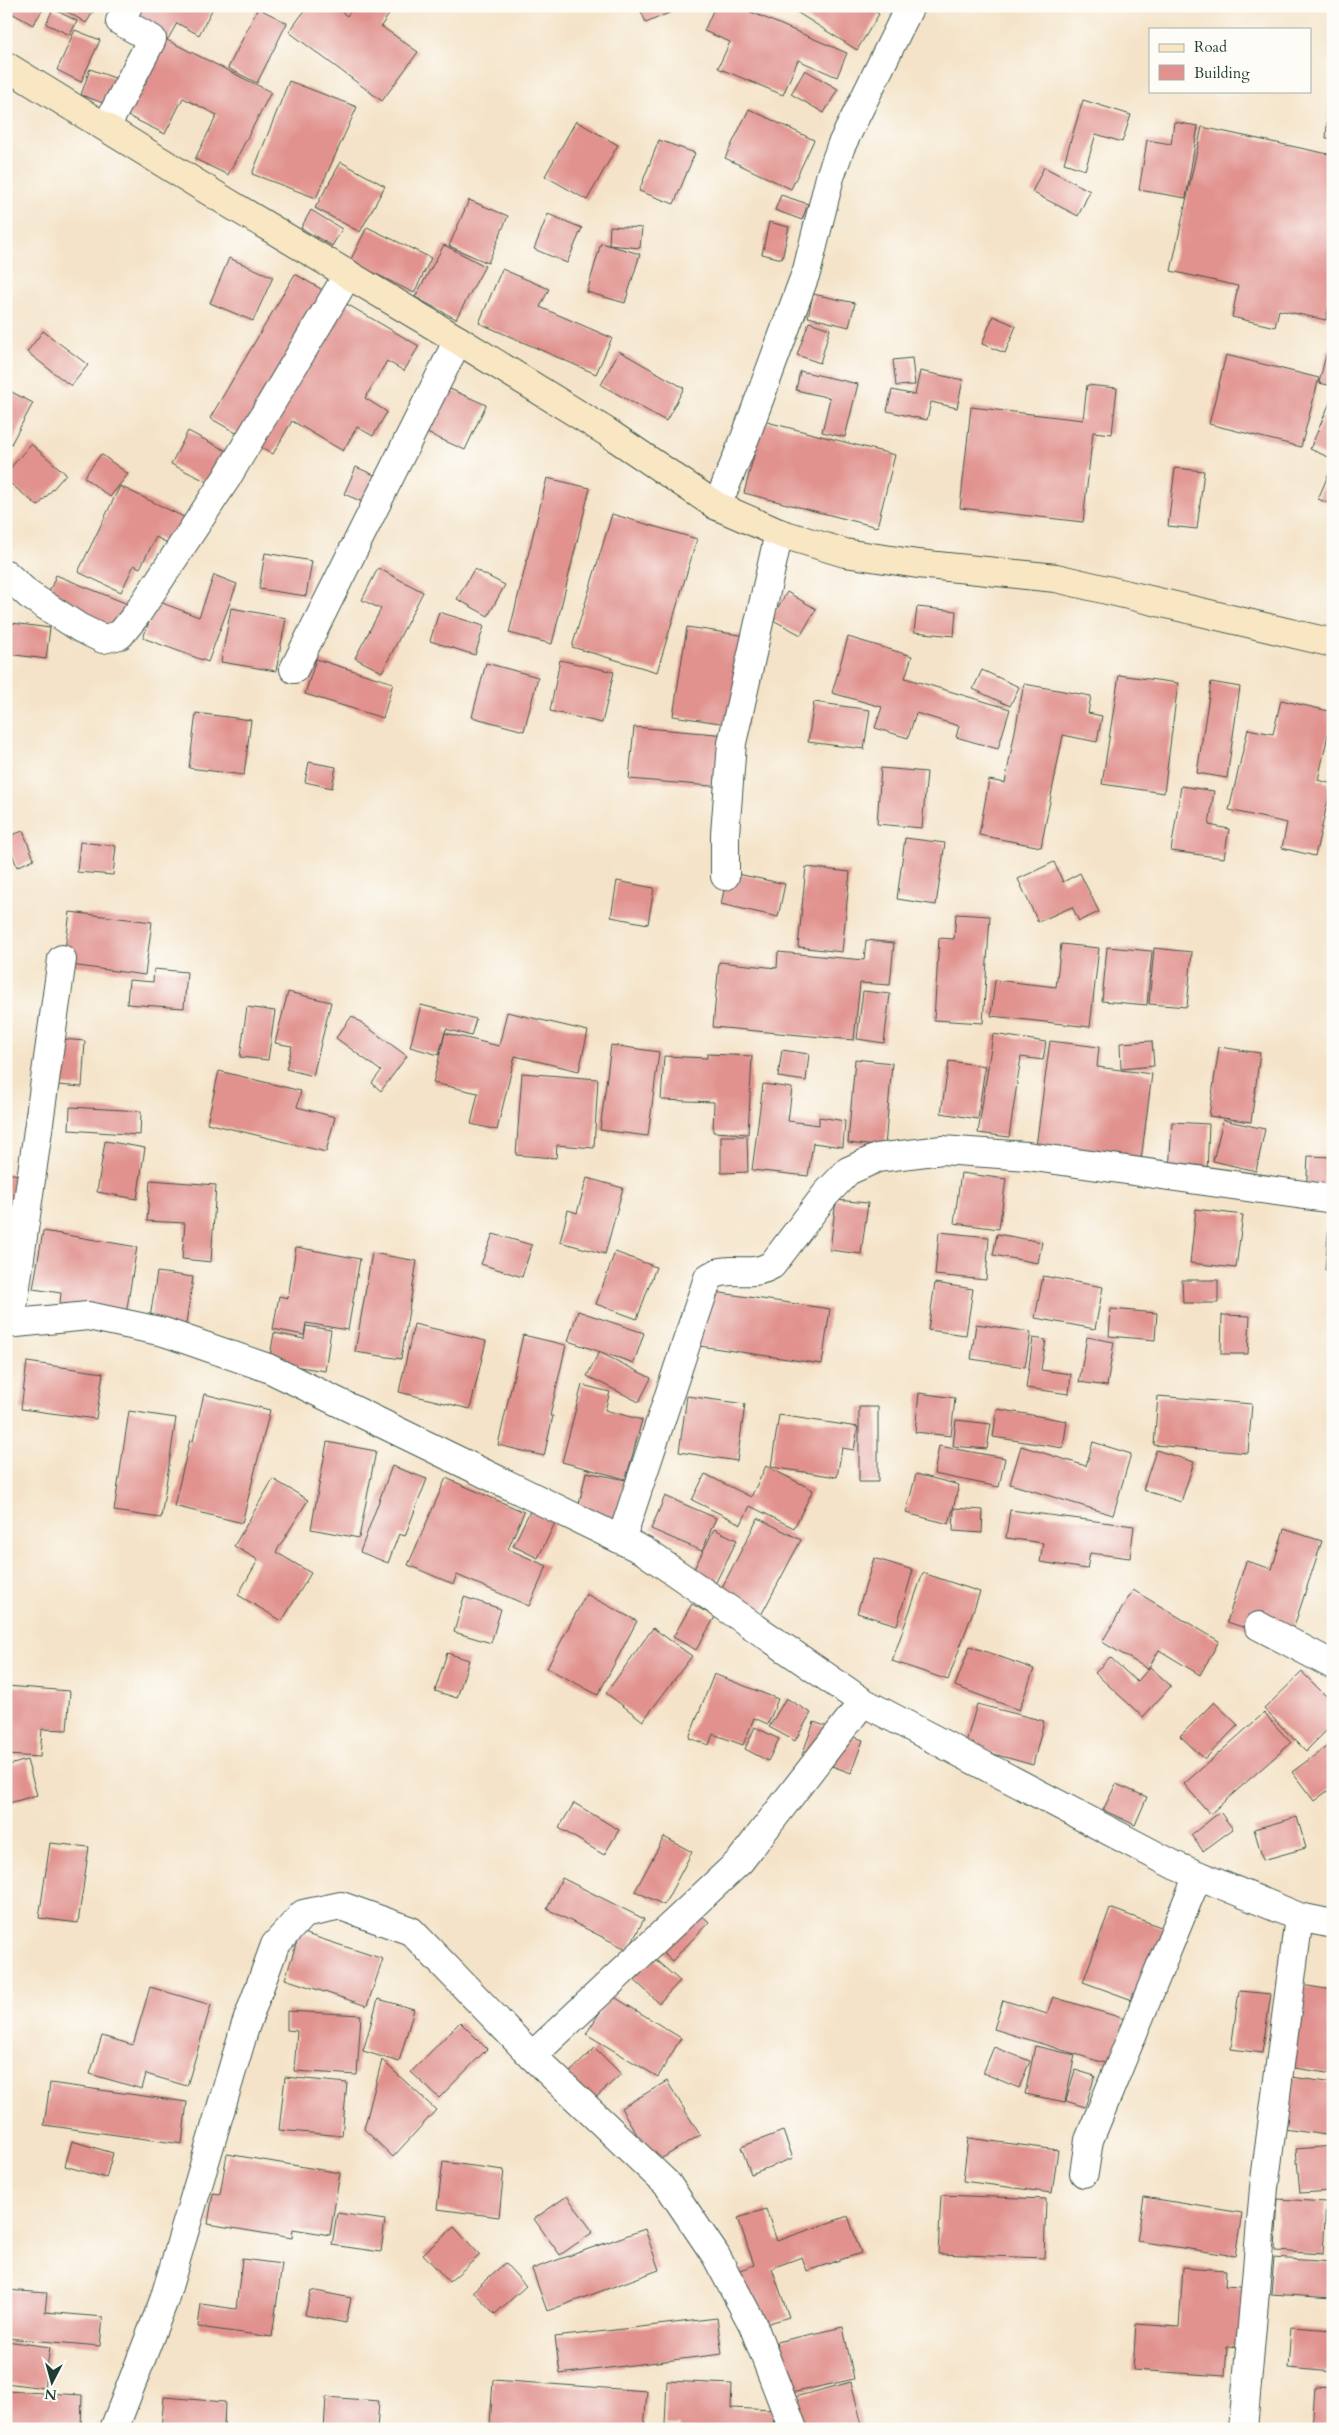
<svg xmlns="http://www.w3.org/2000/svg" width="1339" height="2435" font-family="Cardo,serif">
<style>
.building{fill:#e1928e}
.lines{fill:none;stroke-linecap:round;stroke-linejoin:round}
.street-casing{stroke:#3f564a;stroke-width:30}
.secondary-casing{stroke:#3f564a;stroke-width:30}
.street{stroke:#fff;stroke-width:28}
.secondary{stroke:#f9e7c3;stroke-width:28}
</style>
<rect width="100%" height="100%" fill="#fdfcf7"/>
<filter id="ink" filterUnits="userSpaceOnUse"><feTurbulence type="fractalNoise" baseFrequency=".02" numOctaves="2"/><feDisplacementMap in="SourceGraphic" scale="10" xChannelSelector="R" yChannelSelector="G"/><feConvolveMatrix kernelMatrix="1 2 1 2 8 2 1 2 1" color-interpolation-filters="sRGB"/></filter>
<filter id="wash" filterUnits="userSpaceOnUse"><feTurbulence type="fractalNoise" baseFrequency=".0096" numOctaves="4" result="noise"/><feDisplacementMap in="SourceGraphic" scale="20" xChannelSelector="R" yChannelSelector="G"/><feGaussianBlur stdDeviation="1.12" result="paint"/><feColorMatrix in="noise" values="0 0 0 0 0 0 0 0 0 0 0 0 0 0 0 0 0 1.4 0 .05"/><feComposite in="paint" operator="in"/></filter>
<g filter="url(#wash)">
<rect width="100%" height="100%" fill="#f4e3c8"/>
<g id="blocks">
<path class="building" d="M6,6H45L33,25L6,10Z
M58,6H97L86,23Z
M140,6H214L199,35L177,23L168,39L133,20Z
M308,6H334L347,16L354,6H395L381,26L418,52L382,101L289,32Z
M639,6H669L671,12L646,23Z
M715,6H737L847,53L837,77L798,60L783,95L718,68L730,42L704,31Z
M787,6H867L879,14L857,50Z
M258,8L287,23L257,83L228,68Z
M53,9L77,21L70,35L46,24Z
M75,30L100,40L81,82L57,70Z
M157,35L271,92L228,175L195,159L217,115L183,98L165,134L118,111Z
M90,69L123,81L114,107L81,95Z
M805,70L838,89L824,113L791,94Z
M289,81L357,107L316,198L252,174Z
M1329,99L1333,100V138H1326Z
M1083,100L1131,115L1122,142L1096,134L1085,170L1064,163Z
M749,109L814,140L791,189L725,158Z
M576,121L618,145L587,200L545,176Z
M1174,122L1198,126L1186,198L1139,190L1147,140L1171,144Z
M1202,127L1333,155V288L1326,320L1279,310L1275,327L1232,317L1238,286L1171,271Z
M659,140L695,153L674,204L639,191Z
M341,162L385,186L360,232L315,208Z
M1044,167L1090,191L1078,216L1032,192Z
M781,195L808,204L802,220L775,210Z
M469,200L508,216L488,263L449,246Z
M311,210L342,229L332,246L301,228Z
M548,214L582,228L567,263L534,249Z
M769,222L789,227L782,259L762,254Z
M610,226L642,228L640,248L609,245Z
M367,227L431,258L414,293L350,261Z
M601,243L640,254L625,303L587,292Z
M444,245L485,266L456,319L415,297Z
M229,258L273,277L253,321L210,303Z
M502,269L549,289L540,307L612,338L596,374L479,323Z
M295,274L419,346L404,371L387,361L365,398L387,412L373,436L357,427L343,451L292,421L273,454L210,418Z
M813,294L855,303L849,327L808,317Z
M993,316L1016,326L1005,353L982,344Z
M809,322L830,329L820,363L797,355Z
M43,331L88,365L71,386L27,352Z
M619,351L684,388L666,421L601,385Z
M1327,351L1333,352V386L1319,383Z
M1226,355L1319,378L1301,447L1209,424Z
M912,358L915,385L896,386L893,360Z
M800,371L858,384L845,437L822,432L830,398L796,390Z
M920,371L963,380L957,408L931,402L927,420L887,411L892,390L915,395Z
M1087,385L1117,388L1112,434L1093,432L1083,522L960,508L971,407L1083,420Z
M448,388L486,405L465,450L427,433Z
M6,389L33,403L10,446L6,444Z
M1331,400H1333V459L1310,449Z
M763,421L895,455L877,527L744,493Z
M188,431L248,462L232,494L171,464Z
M31,444L66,474L38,506L6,480V473Z
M101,454L128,474L110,497L84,477Z
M1333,464V505L1318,499Z
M356,467L388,481L377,508L344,494Z
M1175,468L1204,471L1197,529L1168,526Z
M547,478L590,488L552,644L509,633Z
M120,486L190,520L177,548L156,537L140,568L134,565L121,592L78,572Z
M612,514L697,539L657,672L572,647Z
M265,553L312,561L306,596L259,589Z
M378,568L423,592L382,672L355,658L381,609L362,600Z
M474,569L505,585L488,616L457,599Z
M56,575L140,609L123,649L40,615Z
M214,575L237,584L208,662L143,638L157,601L199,617Z
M787,592L816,609L801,635L771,619Z
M917,607L956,611L954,636L914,632Z
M231,608L286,618L276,671L221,662Z
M439,612L484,626L475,655L430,641Z
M12,623L50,628L46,659L8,654Z
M687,627L760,638L747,727L673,716Z
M848,637L912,656L905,678L1010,709L998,749L956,737L959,726L916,713L908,738L875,728L882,707L832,693Z
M316,659L393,683L383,718L305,694Z
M560,660L614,672L602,723L550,711Z
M486,663L538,677L524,731L472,717Z
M982,670L1019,687L1010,706L973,689Z
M1119,675L1178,683L1164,793L1102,784Z
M1211,682L1240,687L1227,778L1197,773Z
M1024,684L1091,696L1088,713L1102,716L1097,742L1063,735L1041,847L979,835L989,780L1005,783Z
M1281,700L1333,712L1318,780L1332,784L1315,856L1282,848L1287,823L1229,810L1248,729L1273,734Z
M814,702L870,710L864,749L808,742Z
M196,713L251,720L244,775L189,768Z
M634,727L739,736L734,788L629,779Z
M309,762L336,767L332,788L305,782Z
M881,768L927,772L922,828L877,824Z
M1181,786L1214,791L1209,825L1229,829L1224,858L1171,851Z
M23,831L34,859L17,867L6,837Z
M905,838L945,843L936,905L897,899Z
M80,842L116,846L113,875L77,872Z
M1054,862L1063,882L1080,873L1099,912L1079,921L1072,907L1038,922L1018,879Z
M806,867L850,872L842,952L798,947Z
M728,872L785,884L778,917L721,904Z
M617,881L654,888L648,924L611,917Z
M70,912L152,922L145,975L63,964Z
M956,914L990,916L983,1023L934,1020L939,938L954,939Z
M866,940L894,943L890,985L860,983L854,1040L713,1027L719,962L777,968L778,952L864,960Z
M1061,944L1099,948L1090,1027L991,1016L995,980L1056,987Z
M1107,947L1152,951L1147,1005L1102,1001Z
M1154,948L1192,952L1187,1007L1149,1004Z
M154,969L187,972L184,1008L127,1004L129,980L153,982Z
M863,991L890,994L884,1043L857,1039Z
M288,992L331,1002L313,1076L286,1069L292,1046L275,1043Z
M421,1005L476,1019L471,1036L446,1029L439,1055L410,1047Z
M247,1007L275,1011L268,1060L240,1057Z
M507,1012L588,1031L579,1071L515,1056L497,1130L471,1124L478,1093L433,1083L445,1033L499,1046Z
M352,1016L407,1056L381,1091L372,1083L381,1071L336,1038Z
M993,1034L1046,1042L1043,1060L1021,1057L1009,1137L978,1133Z
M49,1038L85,1041L82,1087L46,1084Z
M1050,1041L1099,1047L1097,1067L1152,1074L1140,1168L1035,1154Z
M1152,1041L1154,1066L1121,1069L1120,1043Z
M611,1045L659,1052L648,1136L600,1130Z
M1219,1047L1260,1053L1251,1122L1209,1116Z
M782,1050L809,1054L806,1081L778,1077Z
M707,1054L752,1056L748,1134L713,1132L714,1102L661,1100L664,1056L707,1058Z
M855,1059L892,1063L885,1147L848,1143Z
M949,1061L985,1066L978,1119L941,1113Z
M219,1071L301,1091L297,1107L335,1117L326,1152L207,1123Z
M522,1073L598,1079L594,1148L557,1145L556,1158L516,1155Z
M763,1084L792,1088L788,1121L819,1125V1117L845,1121L843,1147L813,1143L808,1176L752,1170Z
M70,1107L141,1111L140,1135L69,1130Z
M1223,1120L1265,1129L1256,1171L1213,1161Z
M1172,1122L1209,1124L1207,1175L1169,1172Z
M721,1136H747L748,1172L721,1173Z
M105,1141L145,1148L137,1199L97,1192Z
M1308,1156L1333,1157V1198L1306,1197Z
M6,1173L34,1177L6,1273Z
M961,1173L1006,1179L999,1229L954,1223Z
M587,1178L623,1188L605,1254L560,1242L568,1210L577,1213Z
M150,1180L216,1185L211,1262L182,1259L185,1223L147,1221Z
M836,1200L868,1203L861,1254L830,1250Z
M1196,1209L1243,1215L1236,1268L1190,1263Z
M1329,1224H1333V1271L1325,1270Z
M43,1231L137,1247L125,1320L59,1310L61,1293L33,1289Z
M939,1232L989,1237L986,1280L935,1275Z
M493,1234L532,1245L522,1277L481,1264Z
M997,1234L1042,1242L1038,1263L993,1255Z
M296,1247L360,1259L348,1330L306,1323L304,1335L273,1329L279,1296L288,1298Z
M615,1252L656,1267L637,1319L596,1304Z
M372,1253L417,1261L401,1359L355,1352Z
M157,1272L193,1277L185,1330L149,1325Z
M1043,1276L1103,1287L1095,1329L1035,1318Z
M1182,1280H1218V1303H1183Z
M935,1283L973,1289L966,1335L928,1330Z
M694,1289L830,1309L822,1364L686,1344Z
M1111,1309L1157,1313L1155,1340L1109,1336Z
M578,1311L644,1333L634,1363L568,1341Z
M1222,1315L1250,1316L1248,1354H1221Z
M414,1324L486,1341L470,1409L399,1392Z
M976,1324L1031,1332L1025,1367L971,1359Z
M306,1326L331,1330L325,1371L269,1362L274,1333L304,1339Z
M523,1335L566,1345L550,1416H553L544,1456L498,1445Z
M1087,1337L1114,1342L1107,1386L1079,1382Z
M1033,1338L1046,1340L1041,1370L1071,1374L1069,1394L1026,1388Z
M599,1352L651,1378L639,1402L587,1376Z
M27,1362L103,1373L96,1419L21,1409Z
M582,1385L610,1392L605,1410L642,1420L626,1479L562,1462Z
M919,1393L955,1398L951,1436L915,1432Z
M204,1394L270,1410L242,1523L174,1506L190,1440L193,1441Z
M687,1396L745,1404L737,1461L679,1452Z
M1158,1396L1252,1404L1248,1453L1154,1445Z
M859,1407H878V1482H859Z
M997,1409L1067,1421L1063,1448L993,1437Z
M129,1411L176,1418L161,1518L114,1511Z
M779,1415L858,1427L854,1450L842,1448L837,1477L771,1467Z
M956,1420L991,1424L987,1449L953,1446Z
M327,1442L376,1451L359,1538L311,1529Z
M1093,1442L1131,1454L1113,1515L1010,1484L1021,1446L1086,1466Z
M939,1446L1005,1458L999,1487L934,1474Z
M1156,1450L1194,1462L1181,1502L1143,1490Z
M392,1466L427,1479L405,1536L399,1534L388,1563L360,1552Z
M766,1466L813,1490L794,1528L750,1506L741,1524L692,1500L705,1474L751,1497Z
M586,1472L626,1480L616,1522L577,1514Z
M916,1474L959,1485L949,1524L906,1513Z
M446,1478L524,1512L508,1549L547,1566L529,1606L457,1575L453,1584L408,1565Z
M273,1479L308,1500L276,1552L311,1573L282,1621L238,1595L258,1560L234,1546Z
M665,1496L716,1518L702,1551L651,1529Z
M954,1508L983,1510L982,1533L953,1531Z
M1010,1510L1134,1526L1130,1558L1090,1553L1087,1569L1040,1562L1043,1543L1006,1538Z
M530,1511L555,1523L538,1558L513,1546Z
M758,1518L801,1540L759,1619L717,1597Z
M714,1529L737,1540L715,1584L692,1573Z
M1284,1529L1322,1541L1289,1642L1227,1622L1246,1561L1272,1569Z
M874,1558L913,1570L897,1625L857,1613Z
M923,1573L980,1592L948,1680L892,1661Z
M1133,1590L1219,1641L1200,1675L1159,1650L1148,1669L1102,1642Z
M586,1594L637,1621L598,1695L547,1668Z
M464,1597L501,1609L491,1643L454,1632Z
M692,1604L715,1617L696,1650L673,1637Z
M653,1628L692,1656L643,1721L606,1693Z
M970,1646L1034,1669L1019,1710L955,1686Z
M447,1653L469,1660L457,1698L435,1691Z
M1110,1657L1137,1682L1150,1667L1171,1686L1143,1717L1095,1673Z
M1302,1672L1333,1703V1724L1306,1751L1264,1709Z
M714,1674L778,1699L768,1724L754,1718L743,1745L713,1734L709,1745L689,1738Z
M6,1686L70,1691L67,1730L42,1729L40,1757L6,1755Z
M786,1698L811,1713L795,1741L769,1727Z
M1214,1702L1238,1725L1205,1759L1180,1736Z
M977,1704L1044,1721L1033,1765L965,1746Z
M1264,1713L1291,1743L1210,1814L1184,1784Z
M814,1722L863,1740L851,1773L802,1755Z
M755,1727L779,1739L768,1761L745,1749Z
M1333,1742V1787L1314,1801L1292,1772Z
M27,1760L37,1795L6,1804V1766Z
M1116,1784L1147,1797L1135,1825L1103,1810Z
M574,1803L619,1830L604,1855L559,1828Z
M1220,1812L1233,1829L1203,1851L1191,1835Z
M1297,1817L1306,1848L1263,1860L1254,1829Z
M664,1837L692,1852L664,1905L635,1891Z
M50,1843L89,1847L78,1923L39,1918Z
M562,1878L644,1919L628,1950L547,1909Z
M694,1908L709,1922L672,1961L657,1948Z
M1110,1908L1166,1929L1138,2002L1083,1982Z
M300,1932L383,1959L367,2006L285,1979Z
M650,1955L680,1981L659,2003L630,1976Z
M1301,1985L1333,1990V2074L1288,2067Z
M150,1987L211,2005L187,2086L146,2074L142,2089L90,2074L102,2036L133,2045Z
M1239,1991L1271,1994L1262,2053L1231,2049Z
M611,1995L681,2038L658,2077L586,2034Z
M1053,1997L1125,2019L1111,2065L994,2029L1003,2000L1047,2014Z
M378,1999L414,2009L399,2062L363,2051Z
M287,2011L361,2015L357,2075L294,2071L297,2031L287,2030Z
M460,2022L487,2049L439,2098L411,2072Z
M1035,2046L1075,2055L1065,2102L1025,2094Z
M994,2047L1030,2061L1019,2088L983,2073Z
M595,2048L621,2074L591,2102L566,2076Z
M382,2060L436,2110L393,2157L364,2129Z
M1075,2070L1095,2076L1085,2107L1066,2101Z
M285,2077L347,2083L342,2136L279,2130Z
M1292,2077L1333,2083V2136L1284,2129Z
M667,2081L700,2135L654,2163L621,2108Z
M50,2083L187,2102L182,2144L44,2125Z
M783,2131L793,2158L751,2174L741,2147Z
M968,2138L1058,2150L1052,2193L963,2181Z
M72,2141L113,2153L106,2178L65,2166Z
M1333,2146V2191L1300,2193L1296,2149Z
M227,2154L340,2173L330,2235L293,2229L292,2238L208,2224L213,2193L220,2194Z
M443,2162L504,2170L499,2217L437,2209Z
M941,2195L1046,2199L1044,2258L938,2254Z
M567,2196L593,2232L560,2255L534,2219Z
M1144,2197L1242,2213L1235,2256L1137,2241Z
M1278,2199L1326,2202L1323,2254L1275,2251Z
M766,2209L777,2241L848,2216L861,2253L807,2271L802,2257L772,2268L789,2317L753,2328L734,2272L754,2265L738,2218Z
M337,2213L385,2220L381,2252L332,2245Z
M454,2227L480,2255L449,2282L423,2254Z
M645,2229L659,2270L547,2311L532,2269Z
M1274,2258L1333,2262V2298L1271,2294Z
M242,2259L282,2264L272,2337L198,2327L201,2304L236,2309Z
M505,2263L526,2286L495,2314L473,2291Z
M1183,2267L1226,2270L1225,2286L1255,2288L1251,2348L1227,2346L1225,2376L1133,2370L1136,2324L1179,2327Z
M6,2290L47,2293L45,2312L103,2317L100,2346L6,2338Z
M311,2290L351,2298L346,2323L305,2315Z
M717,2318L722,2354L560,2374L555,2337Z
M843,2327L854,2379L787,2394L776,2342Z
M1291,2327L1333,2330V2372L1288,2368Z
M6,2341L50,2347L44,2388L6,2383Z
M493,2380L647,2391L644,2429H550L490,2424Z
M667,2381L732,2384L731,2408L774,2410L773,2429H679V2425H665Z
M851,2382L863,2429H800L791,2398Z
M1315,2387L1333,2388V2429H1312Z
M6,2391L82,2395L81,2429H6Z
M164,2397L225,2402L224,2429H161Z
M326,2397L379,2401L377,2429H324Z"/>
</g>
</g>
<g filter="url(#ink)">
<use href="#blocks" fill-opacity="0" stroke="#3f564a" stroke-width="1"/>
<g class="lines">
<defs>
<path id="street" d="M106,127L152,39L120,21L128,6
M717,506L745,438L807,270L830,177L841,146L910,6
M6,574L29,595L80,628L103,639L120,635L137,614L226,479L348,274
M294,669L458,340
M725,876V834L732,743L779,533
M11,1322L62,959
M6,1324L88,1316L164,1332L268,1368L644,1551L863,1702L1176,1866L1299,1917L1333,1924
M621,1540L708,1278C728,1263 748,1279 772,1265L826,1194L848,1171L877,1158L942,1150L1027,1156L1333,1199
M1259,1626L1333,1665
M532,2056L740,1861L863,1702
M1084,2173L1089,2140L1198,1875
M114,2429L164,2300L245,2027L275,1945L303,1914L341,1906L411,1931L532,2056L668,2185L716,2256L753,2325L793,2429
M1243,2429L1264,2188L1299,1917"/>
<path id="secondary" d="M6,66L230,204L458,340L607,432L717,506L779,533L845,553L918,564L1056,578L1333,643"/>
</defs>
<use href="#street" class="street-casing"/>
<use href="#secondary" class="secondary-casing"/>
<use href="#street" class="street"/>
<use href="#secondary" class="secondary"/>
</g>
</g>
<rect width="1339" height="2435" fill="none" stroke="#fdfcf7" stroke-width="25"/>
<rect x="1149" y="28" width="162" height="65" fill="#fdfcf7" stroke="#a4b0a9"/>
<rect x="1159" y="44" width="25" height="8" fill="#f9e7c3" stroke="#a4b0a9"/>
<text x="1194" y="52" font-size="15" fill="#1f3d34">Road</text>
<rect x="1159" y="65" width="25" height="15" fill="#e1928e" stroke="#a4b0a9"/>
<text x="1194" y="78" font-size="15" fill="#1f3d34">Building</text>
<g transform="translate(52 2382) rotate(186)" stroke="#fdfcf7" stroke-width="4" paint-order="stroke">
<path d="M0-4L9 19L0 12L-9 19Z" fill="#1f3d34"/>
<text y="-8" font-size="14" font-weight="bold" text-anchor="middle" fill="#1f3d34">N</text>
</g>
</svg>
